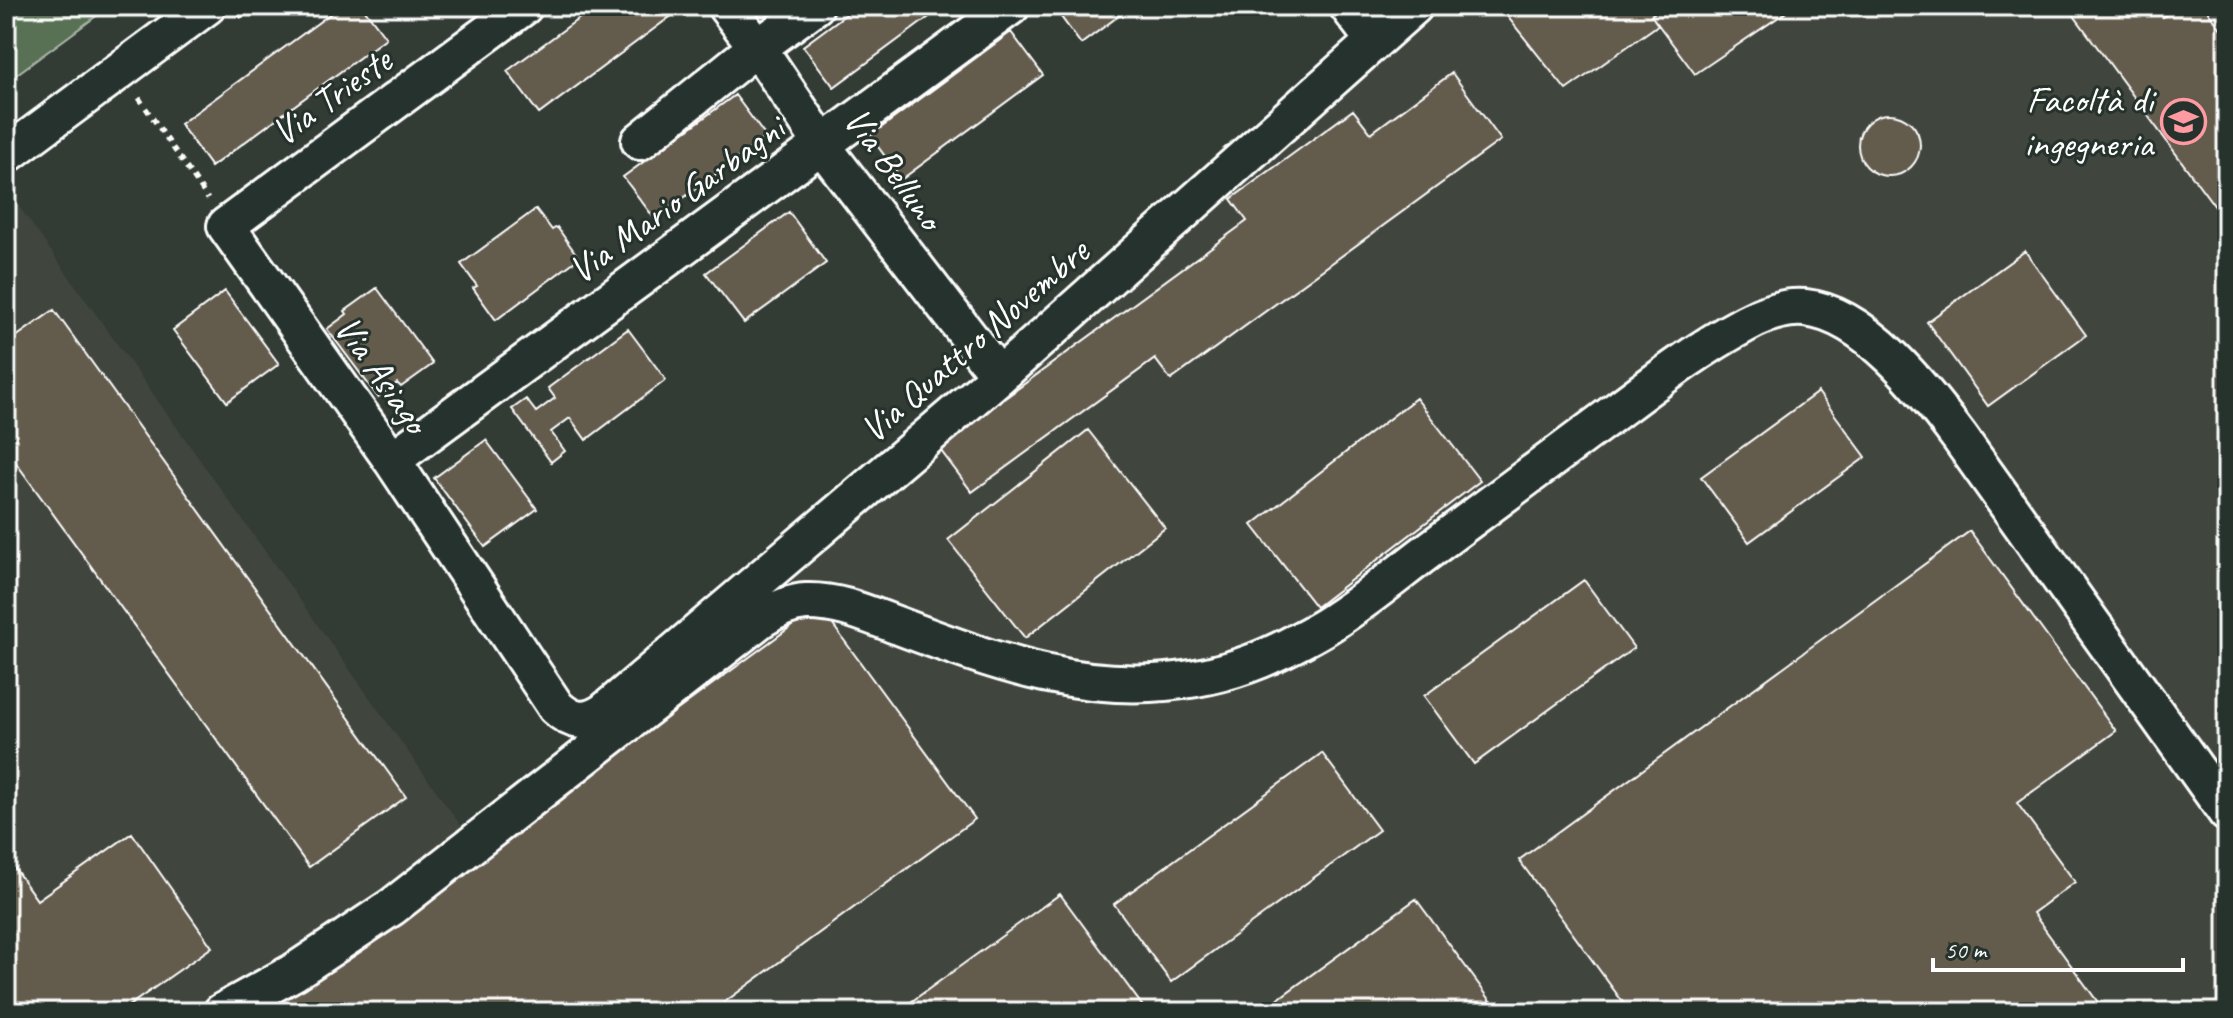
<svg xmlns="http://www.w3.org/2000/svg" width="2233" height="1018" font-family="Caveat,sans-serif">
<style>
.built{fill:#41453c}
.green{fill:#596f53;stroke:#acb7a9;stroke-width:2}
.building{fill:#645b4e;stroke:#fff;stroke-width:2}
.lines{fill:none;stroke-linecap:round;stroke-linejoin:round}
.minor-casing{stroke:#fff;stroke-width:42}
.path{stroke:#fff;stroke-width:5;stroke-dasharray:6 6;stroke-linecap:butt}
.minor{stroke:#26332d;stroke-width:36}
.labels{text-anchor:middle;stroke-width:6;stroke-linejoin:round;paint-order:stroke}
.street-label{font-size:38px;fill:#fff;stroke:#26332d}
.poi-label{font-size:38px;fill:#fff;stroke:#26332d;text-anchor:end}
</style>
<rect width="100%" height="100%" fill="#323b34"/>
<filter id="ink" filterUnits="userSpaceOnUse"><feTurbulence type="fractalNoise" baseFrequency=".0125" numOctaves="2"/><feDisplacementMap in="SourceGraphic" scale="16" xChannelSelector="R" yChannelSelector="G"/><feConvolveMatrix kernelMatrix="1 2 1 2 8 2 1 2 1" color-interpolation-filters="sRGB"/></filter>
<g filter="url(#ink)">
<path class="built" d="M1440,6H2227V1012H6V199L11,195L472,841L1253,170Z"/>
<path class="green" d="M6,6H110L6,82Z"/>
<path class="building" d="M341,6H362L386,38L211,167L180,124Z
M596,6H668L674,14L539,114L507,71Z
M857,6H944L834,87L803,46Z
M1053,6H1132L1081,44Z
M1499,6H1664L1651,15L1658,25L1566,90Z
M1664,6H1795L1695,74L1651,15Z
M2067,6H2155L2163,17L2178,6H2204L2227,37V223Z
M1011,32L1043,75L902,179L870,136Z
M1452,73L1501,140L1171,380L1155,359L972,492L938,447L1247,221L1231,199L1353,110L1371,133Z
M735,95L766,137L655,219L623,177Z
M1858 145a31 31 0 1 1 62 0a31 31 0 1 1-62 0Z
M536,209L552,230L557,227L579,258L496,320L473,288L477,286L461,264Z
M789,212L826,263L744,323L706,273Z
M2025,251L2086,335L1988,406L1927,322Z
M377,288L433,364L401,387L397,383L378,397L327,329L347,314L345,311Z
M225,291L279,364L227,402L173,330Z
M54,310L406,797L309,867L6,449V344Z
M628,329L666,380L586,440L570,418L551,432L565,451L551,462L512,409L526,399L536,412L555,398L548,388Z
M1818,392L1866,457L1749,542L1701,477Z
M1416,398L1480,481L1316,607L1252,525Z
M1088,430L1165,528L1025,638L948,540Z
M486,440L537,509L485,547L434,478Z
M1970,531L2116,731L2017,803L2075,882L2033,913L2105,1012H1630L1519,860Z
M1584,580L1634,648L1474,764L1424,696Z
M819,606L975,819L711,1012H279L274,1006Z
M1322,753L1379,830L1171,982L1114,904Z
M132,833L212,947L120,1012H6V856L37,900Z
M1060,894L1147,1012H897Z
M1416,899L1499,1012H1260Z"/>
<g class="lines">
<defs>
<path id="minor" d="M524,6L226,226L392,460L556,707C572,722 585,724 604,712L999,376L1414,6
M726,6L758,48L833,160L999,376
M1348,6L1374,40
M640,141L742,59L815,6
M6,155L207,6
M392,460L1011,6
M222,1012L294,972L392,907L761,619C775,610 789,603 806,602C840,601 869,615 899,626C947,644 995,662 1044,673C1124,691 1207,687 1281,650C1299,641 1318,632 1335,620C1366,600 1395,576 1424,554C1489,506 1554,457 1619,409C1659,379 1700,348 1745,324C1763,314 1784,306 1805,308C1866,314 1925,391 1960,438L2227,813"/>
</defs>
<use href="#minor" class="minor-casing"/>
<path class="path" d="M2218,6L2227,12
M2157,9L2161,6
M239,17L253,6
M139,98L208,199"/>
<use href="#minor" class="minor"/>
</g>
</g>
<defs>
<symbol id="university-ring" viewBox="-11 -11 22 22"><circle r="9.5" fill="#26332d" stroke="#ff9aa2" stroke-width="1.5"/><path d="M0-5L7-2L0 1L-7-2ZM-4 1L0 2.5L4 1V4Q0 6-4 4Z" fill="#ff9aa2"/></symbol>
</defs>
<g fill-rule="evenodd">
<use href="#university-ring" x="2158" y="96" width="51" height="51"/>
</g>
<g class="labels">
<g class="street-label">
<text transform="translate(331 96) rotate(-36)" y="13">Via Trieste</text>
<text transform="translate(894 168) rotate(54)" y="13">Via Belluno</text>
<text transform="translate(676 199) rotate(-36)" y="13">Via Mario Garbagni</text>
<text transform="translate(974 340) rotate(-41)" y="13">Via Quattro Novembre</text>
<text transform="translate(382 374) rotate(55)" y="13">Via Asiago</text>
</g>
<g class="poi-label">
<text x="2153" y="112">Facoltà di<tspan x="2153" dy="44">ingegneria</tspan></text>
</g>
</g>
<rect width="2233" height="1018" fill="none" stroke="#26332d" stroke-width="32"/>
<rect x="16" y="16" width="2201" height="986" fill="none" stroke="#fff" stroke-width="3" filter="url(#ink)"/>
<path d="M1933 958v12h250v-12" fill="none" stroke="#ffffff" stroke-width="4"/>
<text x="1945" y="958" font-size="24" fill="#ffffff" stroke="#26332d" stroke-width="6" paint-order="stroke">50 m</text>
</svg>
